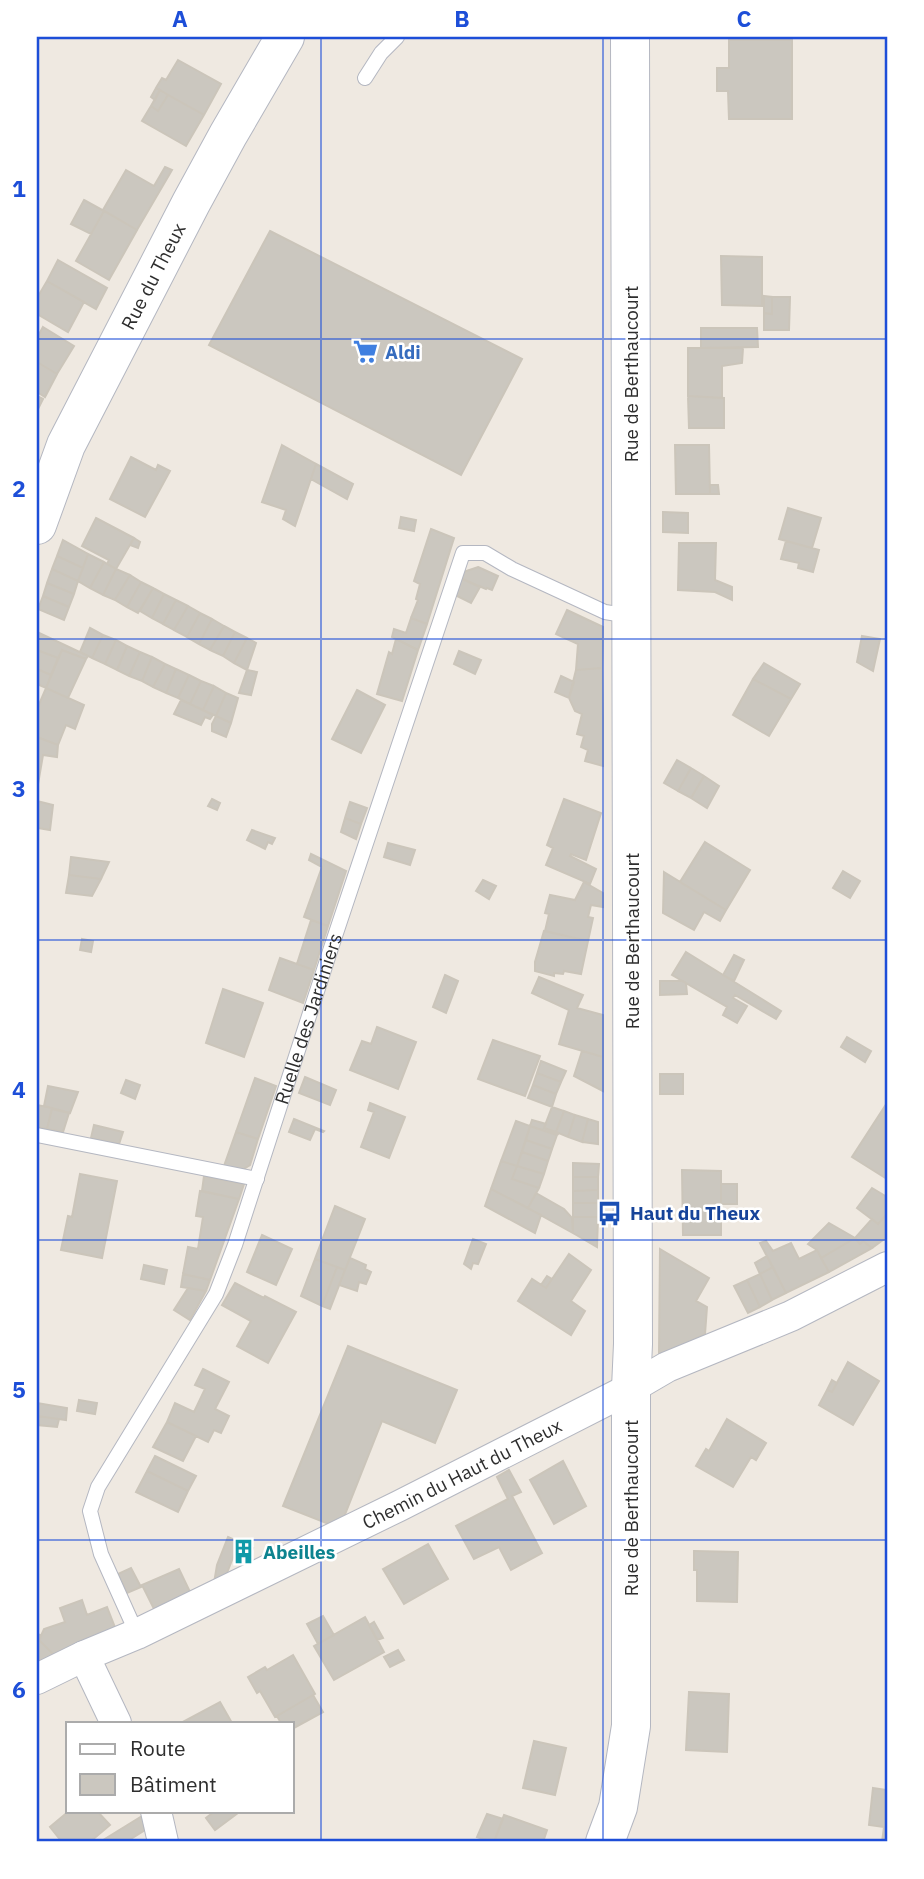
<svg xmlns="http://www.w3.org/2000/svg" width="924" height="1879" font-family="'IBM Plex Sans',sans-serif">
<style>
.building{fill:#cbc7bf;stroke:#cbc5ba;stroke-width:2}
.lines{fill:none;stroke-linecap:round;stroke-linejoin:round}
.service-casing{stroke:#b4b7c1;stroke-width:16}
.minor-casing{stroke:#b4b7c1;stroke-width:32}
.secondary-casing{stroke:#b4b7c1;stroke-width:40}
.service{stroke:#fff;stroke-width:14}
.minor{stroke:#fff;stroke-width:30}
.secondary{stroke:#fff;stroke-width:38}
.grid{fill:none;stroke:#1d4ed8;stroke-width:2;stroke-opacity:0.55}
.labels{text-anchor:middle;stroke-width:5;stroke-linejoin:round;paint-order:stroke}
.street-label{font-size:19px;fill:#2e2e2e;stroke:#fff}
.shop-label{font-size:19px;font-weight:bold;fill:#366cbe;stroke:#fff;text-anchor:start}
.transit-label{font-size:19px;font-weight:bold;fill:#164399;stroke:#fff;text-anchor:start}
.culture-label{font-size:19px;font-weight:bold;fill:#0d838f;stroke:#fff;text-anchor:start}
.neatline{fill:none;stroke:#1d4ed8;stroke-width:2.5}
.grid-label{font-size:23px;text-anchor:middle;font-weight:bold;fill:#1d4ed8}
</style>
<rect width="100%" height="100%" fill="#efe9e1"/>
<path class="building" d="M729,40H792V119H729L728,91H717V68H729Z
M178,60L221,84L204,115L156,88L162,78L166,80Z
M156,88L160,90L155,100L151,97Z
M160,90L168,95L158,111L151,106Z
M168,95L204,115L186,146L142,121L151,106L158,111Z
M165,167L172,170L137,230L103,210L126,170L154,186Z
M84,200L104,211L91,234L71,224Z
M104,211L137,230L109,280L76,261Z
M270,231L522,359L461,475L209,345Z
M721,256L762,257V306L722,305Z
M58,260L107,288L96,309L47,281Z
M47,281L84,302L68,332L37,314V298Z
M764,296L772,297V314L764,313Z
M772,297H790L789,330H764V313L772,314Z
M43,327L74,346L57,374L37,362V335L38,336Z
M701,328H757L758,347L701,348Z
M688,348H743L742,363L722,366V398L688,396Z
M37,362L57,374L45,397L37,392Z
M37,396L43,399L37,411Z
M688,396L724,398V428H689Z
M282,445L316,464L295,526L283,519L286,510L262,502Z
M675,445H709L710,494H676Z
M131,457L156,470L158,465L170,471L145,517L110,499Z
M316,464L353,484L347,499L311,479Z
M710,485H718L719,494H710Z
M788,508L821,518L812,548L779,539Z
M663,512L688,513V533L663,532Z
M401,517L416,520L414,531L399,528Z
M96,518L134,538L116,569L107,564L109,560L82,546Z
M431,529L454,538L427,624L411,618L418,600L416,599L420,584L414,581Z
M134,538L140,542L138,548L130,545Z
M63,540L88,554L83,568L57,556Z
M786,541L819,550L813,572L798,568L799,563L781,559Z
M679,543H716L715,580L732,587V600L715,592L678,590Z
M88,554L104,562L90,588L78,581Z
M57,556L83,568L78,581L52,569Z
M104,562L116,569L103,595L90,588Z
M478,567L498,576L492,590L487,588L486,589L460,578L463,572Z
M52,569L78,581L74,594L47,583Z
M116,569L130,575L115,600L103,595Z
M130,575L141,582L127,607L115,600Z
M460,578L480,587L471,603L455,595Z
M141,582L153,588L138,613L127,607Z
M47,583L74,594L69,607L43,596Z
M153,588L164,594L152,618L140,611Z
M164,594L176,600L163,624L152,618Z
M43,596L69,607L64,620L38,609Z
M176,600L188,606L174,630L163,624Z
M188,606L200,613L187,637L174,630Z
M567,610L603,627L602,668L576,670L578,644L556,634Z
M200,613L212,619L199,644L187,637Z
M411,618L427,624L418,650L392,637L394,629L406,633Z
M212,619L224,626L210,650L199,644Z
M224,626L235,632L223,656L210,650Z
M90,628L103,635L92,658L80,652Z
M37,632L88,656L86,659L62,650L58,658L37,650Z
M235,632L247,638L234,663L223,656Z
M103,635L116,640L105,664L92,658Z
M862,636L880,639L873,671L857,662Z
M247,638L256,643L247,670L234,663Z
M396,639L418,650L402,701L377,694L389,652L392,654Z
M116,640L127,646L117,670L105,664Z
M127,646L140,652L129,676L117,670Z
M37,650L58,658L51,675L37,669Z
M62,650L86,659L68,698L46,688Z
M459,651L481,660L475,674L454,664Z
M140,652L152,657L142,681L129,676Z
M152,657L165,664L153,687L142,681Z
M764,663L800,684L791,699L753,679Z
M165,664L176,669L166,693L153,687Z
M602,668L603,719V766L585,761L588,750L581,747L584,736L577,734L582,714L575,711L569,698L576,670Z
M37,669L51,675L46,688L37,684Z
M176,669L189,675L178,698L166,693Z
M247,670L257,672L251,695L239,693Z
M189,675L201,681L190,704L178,698Z
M561,676L574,682L569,698L555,692Z
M753,679L791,699L769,736L733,715Z
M201,681L214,686L203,710L190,704Z
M214,686L226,693L216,716L203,710Z
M46,688L84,705L75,729L66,725L58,745L37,737V709Z
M357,690L385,705L361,753L332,739Z
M226,693L238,698L231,723L216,716Z
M181,700L190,704L213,715L210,719L205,717L201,725L174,714Z
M216,716L231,723L226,737L212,731V724Z
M37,737L58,745L57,757L43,755L37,790Z
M677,760L691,768L678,791L664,783Z
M691,768L704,776L691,798L678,791Z
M704,776L719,786L707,808L691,798Z
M212,799L220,803L217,810L208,806Z
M564,799L601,813L586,860L571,854L570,856L596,869L590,884L546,865L553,848L547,845Z
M37,801L53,805L50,830L38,828L37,836Z
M350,802L367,808L361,824L345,818Z
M345,818L361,824L356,839L341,832Z
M252,830L275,838L272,844L268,842L265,849L247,840Z
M705,842L750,870L726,910L680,882Z
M388,843L415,850L410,865L384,857Z
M311,854L346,871L328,926L304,917L322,867L309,860Z
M71,857L109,862L101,879L69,875Z
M843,871L860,881L850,898L833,888Z
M664,872L726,910L720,921L704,912L694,930L663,913Z
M69,875L101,879L92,896L66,893Z
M483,880L496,886L489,899L476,891Z
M584,882L603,893V907L591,905L588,917L593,918L588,941L545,931L549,914L545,913L550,895L575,900Z
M311,920L328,926L314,970L297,964Z
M544,931L588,941L581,974L564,971L563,974L554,973V976L535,971V962Z
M82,939L93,941L91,952L80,950Z
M686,952L781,1011L776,1019L735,995L733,998L747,1006L737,1023L723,1015L727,1007L672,975Z
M734,955L744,960L734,981L723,975Z
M280,958L314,970L303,1003L269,990Z
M445,975L458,981L446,1013L433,1007Z
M539,977L583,995L577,1008L603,1015V1057L559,1044L569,1010L532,993Z
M660,981H683L686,983L687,994L660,995Z
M223,989L263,1003L244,1057L206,1043Z
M377,1027L416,1042L398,1089L350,1070L362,1041L371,1044Z
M847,1037L871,1051L865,1062L841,1047Z
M493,1040L540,1056L525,1096L478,1079Z
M582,1051L603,1057V1091L574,1076Z
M541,1061L566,1071L561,1082L537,1073Z
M537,1073L561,1082L556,1094L533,1085Z
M660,1074H683V1094H660Z
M305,1077L336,1090L330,1105L299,1093Z
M255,1078L276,1086L258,1139L236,1132Z
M126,1080L140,1085L135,1099L121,1093Z
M533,1085L556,1094L552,1107L528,1098Z
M48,1086L78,1092L70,1113L44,1106Z
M370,1103L405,1117L389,1158L361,1147L374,1112L368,1110Z
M887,1103V1179L852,1157Z
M37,1105L52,1108L47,1129L37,1127Z
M552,1107L564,1111L556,1132L544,1128Z
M52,1109L69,1113L63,1132L47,1129Z
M564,1111L575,1115L568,1137L556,1132Z
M575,1115L588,1119L582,1142L568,1137Z
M294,1119L324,1131L323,1132L315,1129L310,1140L289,1132Z
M588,1119L598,1122V1144L582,1142Z
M532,1120L546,1124L544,1128L558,1134L557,1135L530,1126Z
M516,1121L530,1126L517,1166L501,1161Z
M94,1125L123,1132L119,1144L91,1138Z
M530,1126L557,1135L552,1149L526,1140Z
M236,1132L258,1139L250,1165L242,1170L224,1166Z
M526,1140L552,1149L548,1161L522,1152Z
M522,1152L548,1161L544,1174L517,1166Z
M501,1161L517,1166L512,1179L539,1188L528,1208L491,1189Z
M573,1163L599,1164L598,1177H573Z
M517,1166L544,1174L539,1188L512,1179Z
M682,1170L721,1171V1235H683Z
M80,1174L117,1181L102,1258L61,1250L68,1216L72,1217Z
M204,1176L244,1184L239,1199L202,1191Z
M573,1177H598V1190L573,1191Z
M721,1184H737V1204H721Z
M872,1188L887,1197V1214L878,1224L857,1208Z
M491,1189L541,1215L535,1233L485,1206Z
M598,1190V1203H573V1191Z
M200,1191L239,1199L210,1280L183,1274L188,1247L198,1249L203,1217L196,1216Z
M536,1193L564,1209L572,1218L573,1233L528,1208Z
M573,1203H598V1217H573Z
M335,1206L365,1219L345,1270L315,1259Z
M887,1214V1237L872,1248L863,1241L860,1244L855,1238L872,1219L878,1224Z
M573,1217H598L597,1247L573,1233Z
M829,1223L855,1238L821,1258L817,1250L808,1244Z
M262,1235L292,1249L276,1285L247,1272Z
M855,1238L860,1244L863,1241L872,1248L829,1272L821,1258Z
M473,1239L486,1244L478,1264L473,1263L471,1269L464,1264Z
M766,1241L773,1251L791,1243L799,1259L817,1250L829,1272L786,1293L760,1243Z
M660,1249L709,1278L696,1301L707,1307L705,1334L661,1357L659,1354Z
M569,1254L591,1270L571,1301L585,1311L571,1335L518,1301L532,1279L546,1288Z
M767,1256L773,1267L760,1274L755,1263Z
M350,1258L366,1265L365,1269L371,1272L366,1284L359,1282L357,1291L339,1285Z
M315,1259L337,1267L322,1306L301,1296Z
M144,1265L167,1270L164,1284L141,1279Z
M337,1267L345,1270L330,1309L322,1306Z
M773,1267L786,1293L772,1300L760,1274Z
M183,1274L210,1280L206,1291L181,1287Z
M760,1274L772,1300L760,1307L747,1280Z
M547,1276L552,1279L546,1288L541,1285Z
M747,1280L760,1307L748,1313L734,1286Z
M235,1283L264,1298L265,1296L296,1312L268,1363L237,1346L251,1321L222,1305Z
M188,1288L206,1291L190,1320L174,1310Z
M348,1346L457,1390L435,1443L382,1421L342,1522L334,1526L283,1506Z
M848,1362L879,1381L853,1425L819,1405L827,1390L832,1392Z
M203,1369L229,1382L215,1409L229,1416L221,1433L214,1430L208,1442L167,1422L175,1403L194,1412L205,1389L195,1385Z
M832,1380L837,1383L832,1392L827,1390Z
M79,1400L97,1403L95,1414L77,1411Z
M37,1403L67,1408L66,1420L37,1416Z
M37,1416L59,1419L57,1427L37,1425Z
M727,1419L766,1443L756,1460L751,1457L733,1487L696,1466L706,1449L709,1451Z
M167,1422L196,1436L183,1461L153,1447Z
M155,1456L196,1476L188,1491L147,1471Z
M563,1461L586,1506L554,1524L530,1480Z
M509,1470L521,1492L512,1496L542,1553L511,1570L499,1547L474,1559L456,1526L508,1499L497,1477Z
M147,1471L188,1491L178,1512L136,1492Z
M228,1537L239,1542L225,1578L214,1583L217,1565Z
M239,1542L253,1548L248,1561L234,1556Z
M428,1544L448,1579L404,1604L383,1569Z
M694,1551L738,1552L737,1602L697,1601V1570H694Z
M131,1568L141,1587L127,1593L118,1574Z
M179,1569L191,1594L155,1611L142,1585Z
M82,1600L87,1615L107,1607L116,1630L55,1656L39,1640L44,1629L65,1622L60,1608Z
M323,1616L334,1635L318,1644L307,1624Z
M365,1617L384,1652L334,1680L314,1646Z
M374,1622L383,1638L377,1640L369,1625Z
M37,1633L41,1636L39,1640L55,1656L37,1667Z
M398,1650L404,1660L390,1667L384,1657Z
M293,1655L315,1694L275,1717L260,1691L257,1693L248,1677L265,1667L267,1670Z
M689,1692L729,1694L727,1752L686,1750Z
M313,1695L323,1712L292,1729V1723H281L277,1716Z
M220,1702L232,1723H181Z
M534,1741L566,1748L555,1795L523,1788Z
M873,1788L887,1790V1842H882L884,1827L869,1825Z
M69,1811H97L110,1825L91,1841L92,1842H62L50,1827Z
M215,1811H237L238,1813L215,1830L206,1818Z
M487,1814L503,1819L494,1842L477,1837Z
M504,1815L547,1830L543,1842H494Z
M142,1816L145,1830L126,1842H100Z"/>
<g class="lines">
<defs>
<g id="service">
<path d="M365,78L381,53L397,37"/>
<path d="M37,1135L257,1179"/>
<path id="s1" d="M137,1634L101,1554L90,1511L98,1487L216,1294L235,1245L331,948L463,553H485L512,569L605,612L630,616"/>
</g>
<g id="minor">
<path d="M84,1656L116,1723"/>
<path id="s2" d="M37,1679L84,1656L137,1634L399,1506L631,1388L667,1367L791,1316L887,1267"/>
<path d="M156,1811L163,1842"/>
</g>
<g id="secondary">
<path id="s3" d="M37,525L66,445L191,203L228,135L285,37"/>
<path d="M605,1842L618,1807L631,1726V1388L633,1344L630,37"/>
</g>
</defs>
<use href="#service" class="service-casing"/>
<use href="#minor" class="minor-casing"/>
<use href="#secondary" class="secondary-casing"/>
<use href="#service" class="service"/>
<use href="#minor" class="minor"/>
<use href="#secondary" class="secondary"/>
</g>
<path class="grid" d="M321,37V1842M603,37V1842M37,339H887M37,639H887M37,940H887M37,1240H887M37,1540H887"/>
<defs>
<symbol id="supermarket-bare" viewBox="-9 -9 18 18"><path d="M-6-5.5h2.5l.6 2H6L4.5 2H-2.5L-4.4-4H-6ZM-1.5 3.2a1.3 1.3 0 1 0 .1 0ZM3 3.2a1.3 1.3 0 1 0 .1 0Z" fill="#3f7fe0" stroke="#fff" stroke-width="2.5" paint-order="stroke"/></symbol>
<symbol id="bus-bare" viewBox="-9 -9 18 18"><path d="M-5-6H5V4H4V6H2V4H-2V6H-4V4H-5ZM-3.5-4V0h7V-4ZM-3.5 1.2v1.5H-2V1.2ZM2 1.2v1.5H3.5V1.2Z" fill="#1a4fb4" stroke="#fff" stroke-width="2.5" paint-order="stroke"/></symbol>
<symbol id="building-bare" viewBox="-9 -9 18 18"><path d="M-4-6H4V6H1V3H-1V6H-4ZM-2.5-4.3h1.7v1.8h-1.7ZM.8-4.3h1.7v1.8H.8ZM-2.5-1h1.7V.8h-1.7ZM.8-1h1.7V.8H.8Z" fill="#0f9aa8" stroke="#fff" stroke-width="2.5" paint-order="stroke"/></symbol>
</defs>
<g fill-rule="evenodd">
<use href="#supermarket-bare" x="348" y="334" width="35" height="35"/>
<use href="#bus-bare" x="592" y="1196" width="35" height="35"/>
<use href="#building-bare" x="226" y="1534" width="35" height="35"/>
</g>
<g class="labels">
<g class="street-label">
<text dy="7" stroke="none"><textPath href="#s3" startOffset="275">Rue du Theux</textPath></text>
<text transform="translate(631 374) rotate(-90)" y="7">Rue de Berthaucourt</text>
<text transform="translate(632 941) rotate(-90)" y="7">Rue de Berthaucourt</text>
<text dy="7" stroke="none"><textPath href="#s1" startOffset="674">Ruelle des Jardiniers</textPath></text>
<text dy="7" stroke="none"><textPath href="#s2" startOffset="472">Chemin du Haut du Theux</textPath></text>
<text transform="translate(631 1508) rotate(-90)" y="7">Rue de Berthaucourt</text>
</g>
<g class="shop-label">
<text x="385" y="359">Aldi</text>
</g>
<g class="transit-label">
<text x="630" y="1220">Haut du Theux</text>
</g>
<g class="culture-label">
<text x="263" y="1559">Abeilles</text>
</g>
</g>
<rect width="924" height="1879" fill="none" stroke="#ffffff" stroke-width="77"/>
<rect x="66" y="1722" width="228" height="91" fill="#ffffff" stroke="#ababab" stroke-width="2"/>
<rect x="80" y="1744" width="35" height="10" fill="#ffffff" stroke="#ababab" stroke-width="2"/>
<text x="130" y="1756" font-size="21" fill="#2e2e2e">Route</text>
<rect x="80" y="1774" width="35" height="21" fill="#cbc7bf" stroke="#ababab" stroke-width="2"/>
<text x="130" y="1792" font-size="21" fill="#2e2e2e">Bâtiment</text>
<rect x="38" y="38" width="848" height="1802" class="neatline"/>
<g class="grid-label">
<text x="180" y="27">A</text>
<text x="462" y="27">B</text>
<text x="744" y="27">C</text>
<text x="19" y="197">1</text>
<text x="19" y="497">2</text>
<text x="19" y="797">3</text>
<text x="19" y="1098">4</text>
<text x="19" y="1398">5</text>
<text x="19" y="1698">6</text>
</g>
</svg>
